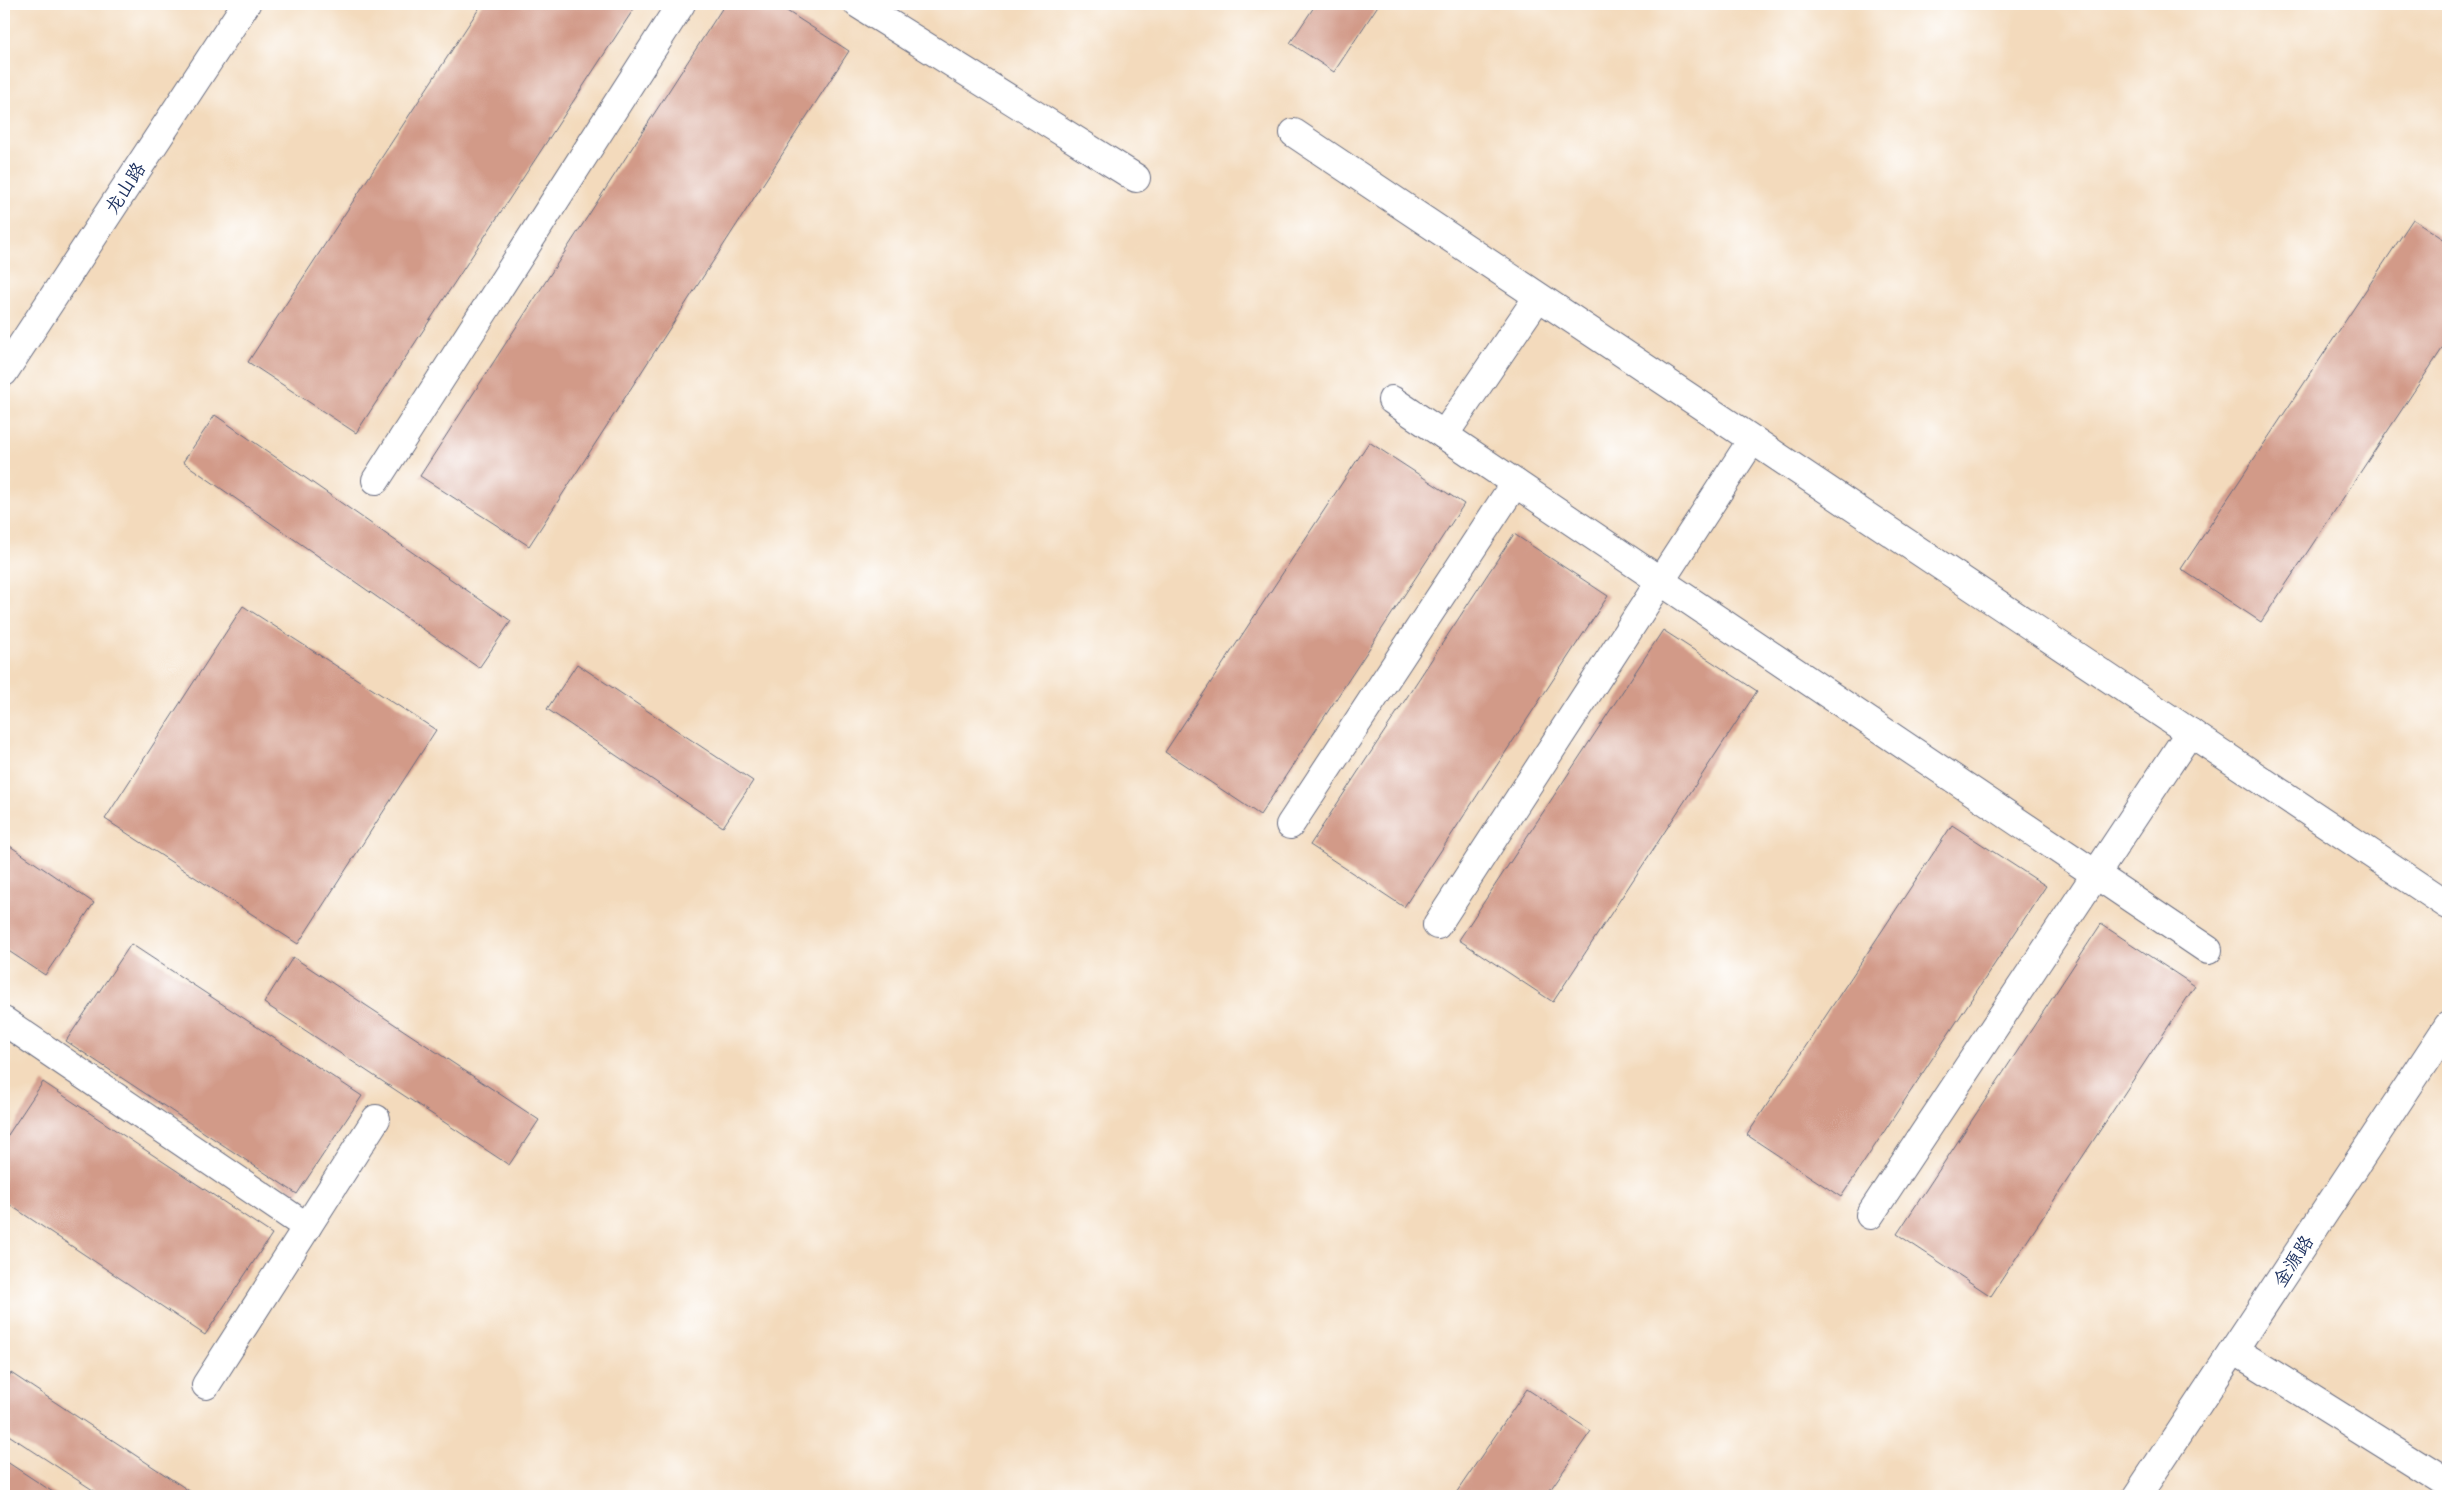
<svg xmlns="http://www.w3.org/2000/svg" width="2452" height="1500" font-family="'Shantell Sans','LXGW WenKai TC',sans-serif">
<rect width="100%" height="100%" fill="#fff"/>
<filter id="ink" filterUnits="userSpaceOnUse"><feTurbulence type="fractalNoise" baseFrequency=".02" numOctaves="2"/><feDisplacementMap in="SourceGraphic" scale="10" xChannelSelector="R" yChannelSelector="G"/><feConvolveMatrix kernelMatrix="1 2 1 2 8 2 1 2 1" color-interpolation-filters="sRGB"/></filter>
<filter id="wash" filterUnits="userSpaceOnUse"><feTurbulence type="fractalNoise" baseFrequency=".0096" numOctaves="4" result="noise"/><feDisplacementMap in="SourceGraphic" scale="20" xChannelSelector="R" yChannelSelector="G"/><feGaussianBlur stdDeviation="1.12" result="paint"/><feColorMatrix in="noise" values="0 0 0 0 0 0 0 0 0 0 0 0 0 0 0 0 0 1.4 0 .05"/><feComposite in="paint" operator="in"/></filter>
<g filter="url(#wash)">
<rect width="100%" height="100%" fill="#f3dabc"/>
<g id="blocks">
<g fill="#d29a88">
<polygon points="482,4 637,4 356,433 248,362"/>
<polygon points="725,4 776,4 849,51 529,546 420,476"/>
<polygon points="1316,4 1379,4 1334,72 1290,43"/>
<polygon points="2413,219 2448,242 2448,340 2261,622 2181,569"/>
<polygon points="215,415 511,621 479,668 183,462"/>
<polygon points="1369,442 1464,504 1260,815 1165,752"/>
<polygon points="1514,534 1608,596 1404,907 1310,845"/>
<polygon points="243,606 436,730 298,944 105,819"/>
<polygon points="1663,630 1757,691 1553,1002 1459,940"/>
<polygon points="577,664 753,781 723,827 547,709"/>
<polygon points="1952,825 2046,886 1841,1197 1747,1135"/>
<polygon points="4,842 94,903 45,975 4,948"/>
<polygon points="2101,924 2195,986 1991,1296 1897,1234"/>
<polygon points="131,944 362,1096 297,1194 66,1041"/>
<polygon points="293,957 539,1120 509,1165 264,1003"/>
<polygon points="43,1082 272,1234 205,1335 4,1201 4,1141"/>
<polygon points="11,1373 197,1496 102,1496 4,1432 4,1384"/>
<polygon points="1527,1389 1591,1431 1546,1496 1454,1496"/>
<polygon points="4,1460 59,1496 4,1496"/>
</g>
</g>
</g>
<g filter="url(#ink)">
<use href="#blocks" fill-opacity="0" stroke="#676b7f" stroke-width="1"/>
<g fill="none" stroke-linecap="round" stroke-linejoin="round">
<g stroke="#676b7f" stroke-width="30">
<g id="minor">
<polyline points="858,4 1136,178"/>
<polyline points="1294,133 2448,905"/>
<polyline points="4,372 246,4"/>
<polyline points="1392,400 2208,950"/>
<polyline points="1444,435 1538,297"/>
<polyline points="376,480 681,4"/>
<polyline points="1290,825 1515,483"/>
<polyline points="1437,925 1752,440"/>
<polyline points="4,1021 307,1227"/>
<polyline points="1870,1215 2190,732"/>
<polyline points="2234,1350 2448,1484"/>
<polyline points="206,1385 376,1119"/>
</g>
</g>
<g stroke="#676b7f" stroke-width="30">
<polyline id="major" points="2137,1496 2448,1026"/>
</g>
<use href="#minor" stroke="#fff" stroke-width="28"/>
<use href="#major" stroke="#fff" stroke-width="28"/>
</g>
</g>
<g text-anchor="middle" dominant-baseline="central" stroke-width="4" stroke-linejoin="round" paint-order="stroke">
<g font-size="19" fill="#1b2f5e" stroke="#fff">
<text transform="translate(125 188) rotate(-57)">龙山路</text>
<text transform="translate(2293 1261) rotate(-57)">金源路</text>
</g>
</g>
<rect width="2452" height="1500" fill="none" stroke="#fff" stroke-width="20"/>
</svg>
